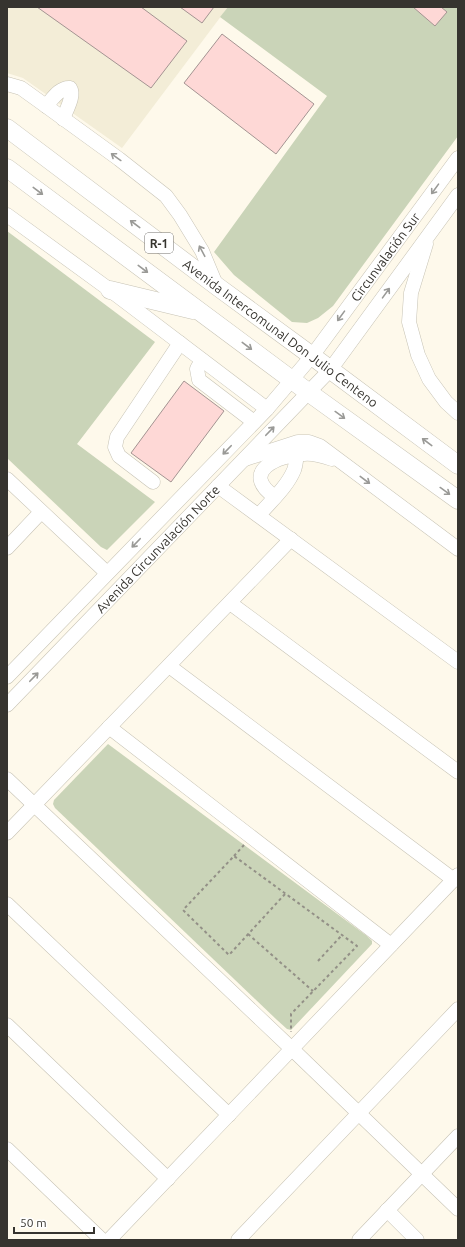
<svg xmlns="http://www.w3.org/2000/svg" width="465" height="1247" font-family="Ubuntu,sans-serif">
<rect width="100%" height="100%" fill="#fef9eb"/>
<polygon fill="#f3edd7" points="7,7 228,7 122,148 23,78 7,73"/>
<g fill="#cad4b8">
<polygon points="228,7 458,7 458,136 333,306 318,318 307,323 292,322 234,275 214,252 327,96 220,17"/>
<polygon points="7,231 155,342 77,444 155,502 107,550 101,547 7,458"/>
<polygon points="108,744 367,936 372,941 372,944 291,1030 287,1029 277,1020 55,808 53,804 54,800"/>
</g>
<g fill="#fed8d6" stroke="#a49492">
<polygon points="37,7 141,7 187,41 151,88"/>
<polygon points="180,7 214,7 202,23"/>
<polygon points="413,7 441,7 447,12 435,26"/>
<polygon points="222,34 314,104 276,154 184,83"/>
<polygon points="184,381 224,411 171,482 131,453"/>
</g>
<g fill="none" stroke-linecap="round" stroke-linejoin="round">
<g stroke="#c7c3b5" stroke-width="15">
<g id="minor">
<polyline points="7,84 21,88 46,106 119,159 166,196 180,215 202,251 217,287"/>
<path d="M46 106C53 98 60 87 70 88 75 96 66 110 63 119"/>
<polyline points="7,215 110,290 267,409"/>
<polyline points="426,244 411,293 409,322 418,355 429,379 446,402 458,413"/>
<polyline points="202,360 197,369 199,380 254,422"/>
<polyline points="245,459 298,442 309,442 320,446 458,549"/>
<polyline points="7,479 107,573"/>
<polyline points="153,482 119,456 115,447 117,437 180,343"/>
<polyline points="218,486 458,662"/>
<path d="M275 497C239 472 278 455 304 454 314 453 323 456 332 459"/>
<path d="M259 515C271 501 287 487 294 470 296 465 296 459 297 454"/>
<polyline points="7,548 41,512"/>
<polyline points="230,603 458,772"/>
<polyline points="169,666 454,880"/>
<path id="s1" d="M7 677 267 409 312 356 458 158"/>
<path id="s2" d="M7 705 330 370 458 195"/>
<polyline points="109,727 391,945"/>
<polyline points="7,779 292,1049 458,1209"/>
<polyline points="7,833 291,539"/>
<polyline points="7,904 229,1115"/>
<polyline points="7,1025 168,1179"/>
<polyline points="7,1149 102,1240"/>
<polyline points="387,1210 417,1240"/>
<polyline points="109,1240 458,875"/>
<polyline points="238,1240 458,1009"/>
<polyline points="359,1240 458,1136"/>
</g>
</g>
<g stroke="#c7c3b5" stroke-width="19">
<g id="major">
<path id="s3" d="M7 128 218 287 312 356 458 465"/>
<polyline points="7,168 308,392 458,500"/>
<polyline points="110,290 193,310"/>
</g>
</g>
<g stroke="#939087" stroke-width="2" stroke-dasharray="3 3" stroke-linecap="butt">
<polyline points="234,856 244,845"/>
<polyline points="285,894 229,955 183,910 234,856 357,946 291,1014 291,1032"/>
<polyline points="248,934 313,991"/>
<polyline points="318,961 342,935"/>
</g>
<use href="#minor" stroke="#fff" stroke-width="14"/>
<use href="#major" stroke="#fff" stroke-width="18"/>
</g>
<defs><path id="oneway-shaft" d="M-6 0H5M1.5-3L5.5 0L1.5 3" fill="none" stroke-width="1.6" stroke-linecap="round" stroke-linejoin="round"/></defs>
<g stroke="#9a9a97">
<use href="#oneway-shaft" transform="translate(116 157) rotate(-144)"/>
<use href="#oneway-shaft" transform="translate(435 189) rotate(126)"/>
<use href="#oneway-shaft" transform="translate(38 191) rotate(37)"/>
<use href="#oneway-shaft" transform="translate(135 224) rotate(-143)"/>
<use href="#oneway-shaft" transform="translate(202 251) rotate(-118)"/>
<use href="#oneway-shaft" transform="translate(143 269) rotate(37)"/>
<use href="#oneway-shaft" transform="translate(386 293) rotate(-54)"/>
<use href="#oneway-shaft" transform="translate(341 316) rotate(126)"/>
<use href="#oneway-shaft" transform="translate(247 346) rotate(37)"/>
<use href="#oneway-shaft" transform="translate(340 415) rotate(36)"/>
<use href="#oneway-shaft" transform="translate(270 431) rotate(-46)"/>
<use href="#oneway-shaft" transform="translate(427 442) rotate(-143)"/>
<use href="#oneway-shaft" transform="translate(227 450) rotate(134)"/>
<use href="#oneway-shaft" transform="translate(365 480) rotate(37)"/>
<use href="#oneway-shaft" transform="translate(445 491) rotate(36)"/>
<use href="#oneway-shaft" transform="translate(136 543) rotate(134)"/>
<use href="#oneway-shaft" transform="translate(34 677) rotate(-46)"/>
</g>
<g text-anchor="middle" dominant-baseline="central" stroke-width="3" stroke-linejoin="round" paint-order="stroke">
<rect fill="#fff" stroke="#72716d" stroke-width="1" x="145" y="233" width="28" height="20" rx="3"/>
<g font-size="12" font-weight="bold" fill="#36342f">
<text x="159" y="243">R-1</text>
</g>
<g font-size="13" fill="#36342f" stroke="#fff">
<text stroke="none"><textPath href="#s1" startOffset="566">Circunvalación Sur</textPath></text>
<text stroke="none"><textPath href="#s3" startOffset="342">Avenida Intercomunal Don Julio Centeno</textPath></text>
<text stroke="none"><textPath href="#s2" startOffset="217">Avenida Circunvalación Norte</textPath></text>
</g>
</g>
<rect width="465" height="1247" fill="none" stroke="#36342f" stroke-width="16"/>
<path d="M14 1227v6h80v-6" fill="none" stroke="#36342f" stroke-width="2"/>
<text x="20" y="1227" font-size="12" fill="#36342f" stroke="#ffffff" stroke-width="3" paint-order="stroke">50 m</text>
</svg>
